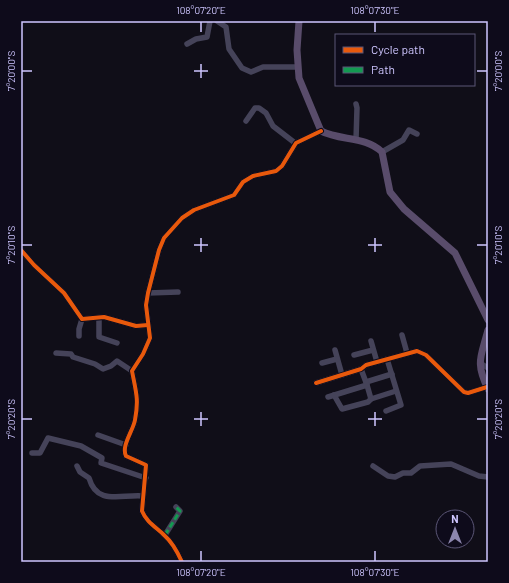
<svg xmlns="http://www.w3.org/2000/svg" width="509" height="583" font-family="Barlow,sans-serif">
<rect width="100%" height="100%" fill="#100e18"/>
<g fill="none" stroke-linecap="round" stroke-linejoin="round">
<g stroke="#454359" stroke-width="5.5">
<polyline points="217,21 226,27 229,49 242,68 251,72 263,67 297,67"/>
<polyline points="187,44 196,39 207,37 210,21"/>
<polyline points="246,121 255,108 259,108 266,113 273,126 295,143"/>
<polyline points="356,140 357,108 356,104"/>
<polyline points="382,152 403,140 409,130 417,134"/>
<polyline points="21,250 34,265 64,293 82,319 104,317 136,326 148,325"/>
<polyline points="148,293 178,292"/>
<polyline points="99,319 99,337 117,343"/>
<polyline points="402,335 407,353"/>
<polyline points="79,336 79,329 82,319"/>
<polyline points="371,341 377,362"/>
<polyline points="335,350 342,375"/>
<polyline points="56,353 71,354 73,357 95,364 103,369 111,366 117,361 132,371"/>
<polyline points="354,355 373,350"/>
<polyline points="322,363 337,359"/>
<polyline points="480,363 488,368"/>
<polyline points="366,382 392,374"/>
<polyline points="316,383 361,369 366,365 417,351 426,355 464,392 468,393 487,387"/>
<polyline points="334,395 342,409 368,402 371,399 367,385"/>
<polyline points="328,397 367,385 361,369"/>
<polyline points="371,399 396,391"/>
<polyline points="386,411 401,405 387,359"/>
<polyline points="98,435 126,445"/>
<polyline points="32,453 40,453 48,438 81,446 102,458 101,463 146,478"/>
<path d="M77 466 80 472 89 478C97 506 121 494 143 496"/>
<polyline points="373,466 388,476 395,477 403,473 411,473 420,466 451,464 479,476 488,477"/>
<polyline points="165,535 180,511 176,507"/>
<path d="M182 562C178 553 172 542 164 535 156 527 147 523 142 511L146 465 126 456C121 446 133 431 135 420 139 399 136 392 132 371L143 354 150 338 146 305 148 293 159 250 164 238 182 218 194 210 234 195 243 182 253 176 276 171 282 166 296 143 321 131"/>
</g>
<g stroke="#594c6b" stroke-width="7">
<path d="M299 21 297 50 299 78 321 131C341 141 365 136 382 152L390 192 404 209 455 253 488 320"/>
<path d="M488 330C481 357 475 362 488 389"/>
</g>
<polyline stroke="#139951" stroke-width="3" stroke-dasharray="6 3" stroke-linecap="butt" points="165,535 180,511 176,507"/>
<g stroke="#0e0b1b" stroke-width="6">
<g id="cycleway">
<polyline points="21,250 34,265 64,293 82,319 104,317 136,326 148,325"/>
<polyline points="316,383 361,369 366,365 417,351 426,355 464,392 468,393 487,387"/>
<path d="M182 562C178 553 172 542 164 535 156 527 147 523 142 511L146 465 126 456C121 446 133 431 135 420 139 399 136 392 132 371L143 354 150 338 146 305 148 293 159 250 164 238 182 218 194 210 234 195 243 182 253 176 276 171 282 166 296 143 321 131"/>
</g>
</g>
<use href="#cycleway" stroke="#e8590c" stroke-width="4"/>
</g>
<path fill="none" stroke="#cec6ff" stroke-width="1.5" d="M201 22V32M375 22V32M201 64V78M22 71H32M194 71H208M477 71H487M201 238V252M375 238V252M22 245H32M194 245H208M368 245H382M477 245H487M201 412V426M375 412V426M22 419H32M194 419H208M368 419H382M477 419H487M201 551V561M375 551V561"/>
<rect width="509" height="583" fill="none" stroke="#0e0b1b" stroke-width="44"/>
<rect x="335" y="34" width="140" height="52" fill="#0e0b1b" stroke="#5b5676"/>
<rect x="343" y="47" width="20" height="6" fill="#e8590c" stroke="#5b5676"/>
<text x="371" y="54" font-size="12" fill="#cec6ff">Cycle path</text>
<rect x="343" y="67" width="20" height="6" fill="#139951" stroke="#5b5676"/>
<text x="371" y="74" font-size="12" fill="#cec6ff">Path</text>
<g transform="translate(455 529)"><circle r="19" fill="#0e0b1b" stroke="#5b5676"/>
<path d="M0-3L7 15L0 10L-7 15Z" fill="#8c86ae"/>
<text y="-6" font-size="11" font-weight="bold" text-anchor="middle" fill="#cec6ff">N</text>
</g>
<rect x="22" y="22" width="465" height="539" fill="none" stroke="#cec6ff" stroke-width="1.5"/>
<g font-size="10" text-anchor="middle" fill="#cec6ff">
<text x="201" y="14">108°07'20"E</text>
<text x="375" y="14">108°07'30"E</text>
<text transform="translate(11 71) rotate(-90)" y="4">7°20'00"S</text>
<text transform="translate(498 71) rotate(-90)" y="4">7°20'00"S</text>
<text transform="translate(11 245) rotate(-90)" y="4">7°20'10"S</text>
<text transform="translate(498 245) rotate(-90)" y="4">7°20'10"S</text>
<text transform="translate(11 419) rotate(-90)" y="4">7°20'20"S</text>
<text transform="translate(498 419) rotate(-90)" y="4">7°20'20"S</text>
<text x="201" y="576">108°07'20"E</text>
<text x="375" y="576">108°07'30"E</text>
</g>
</svg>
